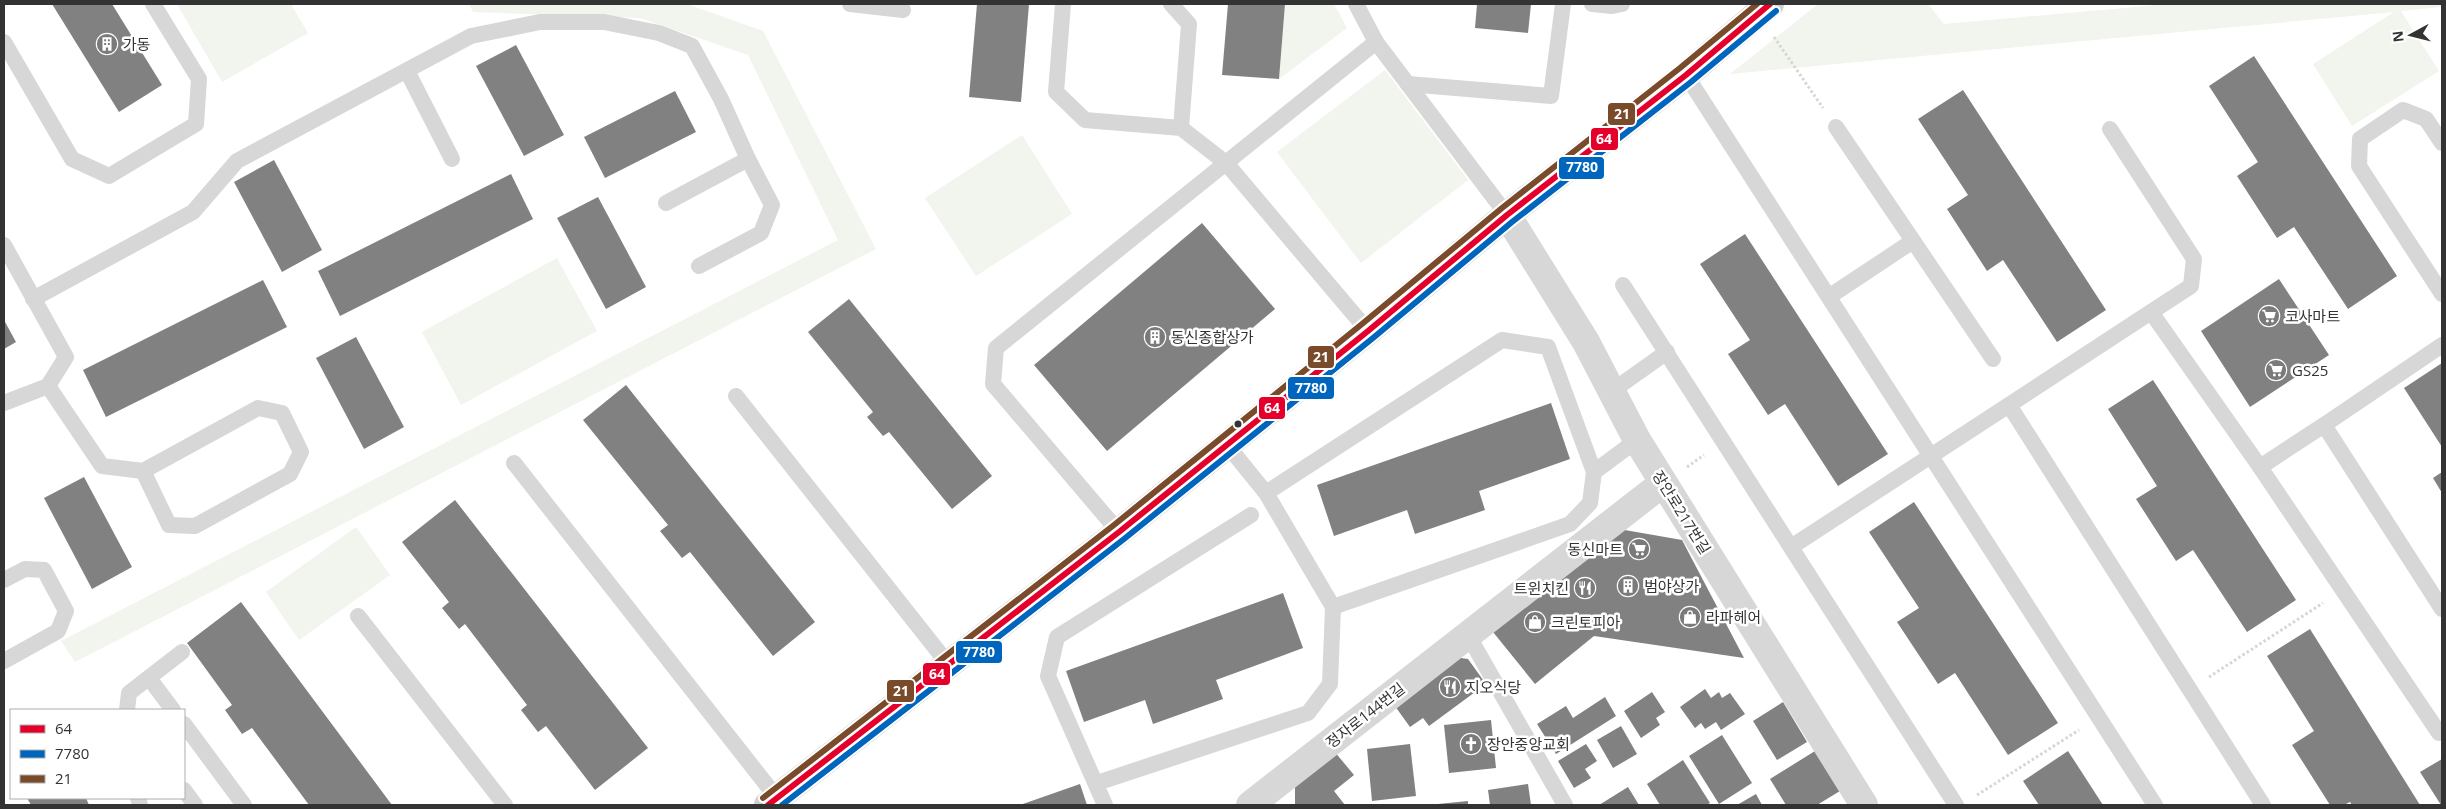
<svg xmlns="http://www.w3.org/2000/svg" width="2446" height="809" font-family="'Open Sans','Noto Sans KR',sans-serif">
<rect width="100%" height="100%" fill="#fff"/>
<g fill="#f1f5ed">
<polygon points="177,4 291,4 308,33 222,82"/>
<polygon points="469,4 687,4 763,31 876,249 75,662 61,641 838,240 748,55 640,18 473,12"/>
<polygon points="1285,4 1334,4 1347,28 1279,79"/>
<polygon points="1818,4 1928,4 1944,24 2168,4 2442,4 2442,7 2401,11 2439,71 2352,126 2313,64 2394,12 1730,74"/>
<polygon points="1385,70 1468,180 1361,263 1277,152"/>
<polygon points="1022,135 1072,214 976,276 925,198"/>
<polygon points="557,258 597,331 461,405 422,332"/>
<polygon points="356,527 390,575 299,640 266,592"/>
</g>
<g fill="#818181">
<polygon points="52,4 112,4 162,85 119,112"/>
<polygon points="977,4 1029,4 1021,102 969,97"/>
<polygon points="1228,4 1285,4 1279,79 1222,75"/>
<polygon points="1477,4 1531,4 1528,33 1475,28"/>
<polygon points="516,45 564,135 524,156 476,66"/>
<polygon points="2254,56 2397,276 2348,309 2294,227 2277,238 2237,176 2258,162 2209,86"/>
<polygon points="1963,90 2106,310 2057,342 2003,260 1987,271 1947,209 1968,195 1918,119"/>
<polygon points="675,91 696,132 605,178 584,137"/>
<polygon points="274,160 322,250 282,272 234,182"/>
<polygon points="511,174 533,219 340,316 318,271"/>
<polygon points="598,197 646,287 606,309 557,218"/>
<polygon points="1202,223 1275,309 1107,451 1034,365"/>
<polygon points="1745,234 1888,454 1838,486 1785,404 1768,415 1728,354 1750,340 1700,264"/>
<polygon points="2279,279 2329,355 2250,407 2201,331"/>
<polygon points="263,280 287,327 106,417 83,370"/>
<polygon points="849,299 992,476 952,509 889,432 883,436 867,417 873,412 808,332"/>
<polygon points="4,320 16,342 4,349"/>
<polygon points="356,337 404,427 364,449 316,358"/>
<polygon points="2442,363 2442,447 2404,388"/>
<polygon points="2153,380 2296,600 2247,632 2193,550 2176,561 2136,499 2157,486 2108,409"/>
<polygon points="626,385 815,622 773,656 690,552 682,558 660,531 668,525 583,420"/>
<polygon points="1551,403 1570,459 1479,491 1485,510 1415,534 1407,510 1334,536 1317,485"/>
<polygon points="2442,472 2442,493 2433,478"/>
<polygon points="84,477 132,567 92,589 44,498"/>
<polygon points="455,500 648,748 595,790 546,726 538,732 521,710 527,705 465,624 459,629 442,608 449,602 402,542"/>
<polygon points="1914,502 2058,723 2008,755 1955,673 1938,684 1897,622 1919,608 1869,532"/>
<polygon points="1619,529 1682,540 1744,658 1594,636 1535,684 1493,632"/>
<polygon points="1283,593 1303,648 1216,680 1223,699 1153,724 1145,700 1084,722 1066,671"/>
<polygon points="241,602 392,805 309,805 252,728 242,734 225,710 232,705 187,643"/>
<polygon points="2310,629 2420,805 2352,805 2350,802 2344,805 2330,805 2292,745 2314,731 2267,656"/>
<polygon points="1454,657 1468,659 1486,684 1429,726 1423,718 1410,727 1392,702"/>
<polygon points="1705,689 1711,698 1719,692 1722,698 1730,693 1745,714 1721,730 1716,722 1705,729 1701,723 1695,728 1680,707"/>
<polygon points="1652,692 1665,712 1656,718 1660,725 1641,738 1624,711"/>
<polygon points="1605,697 1616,716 1556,754 1537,724 1566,706 1573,718"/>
<polygon points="1783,702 1807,742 1777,760 1753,721"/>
<polygon points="1491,720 1496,768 1449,773 1444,725"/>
<polygon points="1621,726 1637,754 1613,768 1597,740"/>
<polygon points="1722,735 1752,783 1719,804 1689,756"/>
<polygon points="1410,744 1416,796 1372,801 1367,749"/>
<polygon points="1586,744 1597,761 1585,769 1591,778 1574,788 1558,761"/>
<polygon points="1334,751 1354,775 1334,791 1345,805 1295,805 1295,783"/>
<polygon points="1815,751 1840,791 1817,805 1786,805 1770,779"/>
<polygon points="2068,751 2103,805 2039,805 2023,781"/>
<polygon points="2442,759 2442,805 2441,805 2420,772"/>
<polygon points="1683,760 1710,803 1706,805 1660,805 1647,784"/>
<polygon points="1080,784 1087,805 1020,805"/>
<polygon points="1528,784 1531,805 1490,805 1488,790"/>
<polygon points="1628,787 1639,805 1599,805"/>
<polygon points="1756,794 1762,805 1737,805"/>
<polygon points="27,798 86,798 89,805 31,805"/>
<polygon points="1468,801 1468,805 1438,805 1438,804"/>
</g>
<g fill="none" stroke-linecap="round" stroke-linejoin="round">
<g stroke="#d6d6d6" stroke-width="3" stroke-dasharray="2.5 2.5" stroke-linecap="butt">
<polyline points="1774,37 1823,108"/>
<polyline points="1687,467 1704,455"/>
<polyline points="2209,677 2323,603"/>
<polyline points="1977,795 2079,730"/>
</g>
<g stroke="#d7d7d7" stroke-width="16">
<polyline points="850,4 903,10"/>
<polyline points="1063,4 1056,92 1085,120 1181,128 1226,163 1368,331"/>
<polyline points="1171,4 1189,24 1181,128"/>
<polyline points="1356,4 1376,42 1507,215"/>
<polyline points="1592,4 1612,6 1622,4"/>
<polyline points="4,42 72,159 109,176 196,124 199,79 153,4"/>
<polyline points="407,71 452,159"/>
<polyline points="1686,75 2155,805"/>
<polyline points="1408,84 1551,96 1563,4"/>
<polyline points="1836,127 1993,359"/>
<polyline points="2110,129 2194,259 2191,286 2151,312"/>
<polyline points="2442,143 2426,119 2403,110 2360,139 2359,166 2442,294"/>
<polyline points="4,245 66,357 48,386 4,403"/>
<polyline points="699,266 761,233 772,205 748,159"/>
<polyline points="1623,285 1956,805"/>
<polyline points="1830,296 1913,241"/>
<polyline points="33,299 193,212 237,161 471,36 540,22 604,22 659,33 692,46 721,99 748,159 666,203"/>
<polyline points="48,386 102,466 143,471 258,408 282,413 301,452 290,474 195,526 169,525 143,471"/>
<polyline points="1612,391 1667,352"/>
<polyline points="736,396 949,665"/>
<polyline points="2009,405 2151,312 2260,467 2439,733 2442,731"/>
<polyline points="2324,425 2442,345"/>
<polyline points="514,463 777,798"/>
<polyline points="2260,467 2324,425 2442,609"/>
<polyline points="1266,493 1502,340 1548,347 1594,472"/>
<polyline points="1119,532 993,384 996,348 1376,42"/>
<polyline points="1791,547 2009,405 2263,805"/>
<polyline points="4,580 25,569 44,570 66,611 58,631 4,661"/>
<polyline points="1333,607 1570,524 1590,503 1594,472 1637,440"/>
<polyline points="358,616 505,805"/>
<polyline points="1468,635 1565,805"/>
<polyline points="149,678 173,710"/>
<polyline points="127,710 129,693 182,652"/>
<polyline points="184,724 244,805"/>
<polyline points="1097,783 1308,713 1330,684 1333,607 1266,493 1227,445"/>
<polyline points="184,790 195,805"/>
<polyline points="138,798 140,805"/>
<polyline points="1105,805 1048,676 1057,637 1251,515"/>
</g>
<g stroke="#d7d7d7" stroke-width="28">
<polyline points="1507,215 1586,342 1637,440 1864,805"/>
<polyline points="1250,805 1663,483"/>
</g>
<polyline stroke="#d0d0d0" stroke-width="28" points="768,805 1119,532 1368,331 1507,215 1686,75 1770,4"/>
<g stroke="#fff" stroke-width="10">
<polyline id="bus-1" points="768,805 1119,532 1368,331 1507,215 1686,75 1770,4"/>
</g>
<g stroke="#fff" stroke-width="10">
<polyline id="bus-2" points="782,805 1124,539 1373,338 1512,222 1691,82 1776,11"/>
</g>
<g stroke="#fff" stroke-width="10">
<polyline id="bus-3" points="763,798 1114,525 1362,324 1502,208 1680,68 1757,4"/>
</g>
<use href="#bus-1" stroke="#e4002b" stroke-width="6"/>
<use href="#bus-2" stroke="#0065bd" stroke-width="6"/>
<use href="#bus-3" stroke="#7a4b2a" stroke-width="6"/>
</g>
<defs>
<g id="building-disc" transform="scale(1.125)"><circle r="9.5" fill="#7a7a7a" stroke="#fff"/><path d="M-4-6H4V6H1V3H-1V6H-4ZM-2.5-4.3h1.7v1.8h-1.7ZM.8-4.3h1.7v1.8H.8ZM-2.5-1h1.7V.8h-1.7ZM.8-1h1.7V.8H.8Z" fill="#fff"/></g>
<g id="supermarket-disc" transform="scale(1.125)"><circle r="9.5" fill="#7a7a7a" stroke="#fff"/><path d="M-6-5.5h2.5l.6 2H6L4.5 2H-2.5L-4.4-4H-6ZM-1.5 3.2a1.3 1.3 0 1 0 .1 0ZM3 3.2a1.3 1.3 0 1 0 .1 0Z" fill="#fff"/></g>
<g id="restaurant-disc" transform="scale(1.125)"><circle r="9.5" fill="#7a7a7a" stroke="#fff"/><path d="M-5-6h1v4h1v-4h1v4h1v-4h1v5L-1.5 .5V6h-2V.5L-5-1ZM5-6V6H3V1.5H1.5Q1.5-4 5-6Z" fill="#fff"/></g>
<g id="shop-disc" transform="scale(1.125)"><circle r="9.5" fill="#7a7a7a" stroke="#fff"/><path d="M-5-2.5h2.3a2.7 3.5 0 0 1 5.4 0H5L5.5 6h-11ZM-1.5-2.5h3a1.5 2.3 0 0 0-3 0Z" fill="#fff"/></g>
<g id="church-disc" transform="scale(1.125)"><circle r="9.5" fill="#7a7a7a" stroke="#fff"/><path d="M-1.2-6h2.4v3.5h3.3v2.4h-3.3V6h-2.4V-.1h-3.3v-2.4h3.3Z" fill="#fff"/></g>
</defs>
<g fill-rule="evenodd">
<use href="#building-disc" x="107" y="44"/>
<use href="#supermarket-disc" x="2269" y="316"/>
<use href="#building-disc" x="1155" y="337"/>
<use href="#supermarket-disc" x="2276" y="370"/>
<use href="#supermarket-disc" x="1639" y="549"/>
<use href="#building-disc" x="1628" y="586"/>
<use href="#restaurant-disc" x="1585" y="588"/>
<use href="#shop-disc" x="1690" y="617"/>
<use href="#shop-disc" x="1535" y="622"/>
<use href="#restaurant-disc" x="1450" y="687"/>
<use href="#church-disc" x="1471" y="744"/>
</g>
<circle fill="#333" stroke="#fff" stroke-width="2" cx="1238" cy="424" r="4.5"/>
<g text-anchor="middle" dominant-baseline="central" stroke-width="5" stroke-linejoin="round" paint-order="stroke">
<g font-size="15" fill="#333" stroke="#fff" text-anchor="start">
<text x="123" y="44">가동</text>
<text x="2285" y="316">코사마트</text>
<text x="1171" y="337">동신종합상가</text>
<text x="2292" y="370">GS25</text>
<text x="1623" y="549" text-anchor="end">동신마트</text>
<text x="1644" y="586">범야상가</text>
<text x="1569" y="588" text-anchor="end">트윈치킨</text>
<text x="1706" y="617">라파헤어</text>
<text x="1551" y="622">크린토피아</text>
<text x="1466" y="687">지오식당</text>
<text x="1487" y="744">장안중앙교회</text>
</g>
<g font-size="15" fill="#333" stroke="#fff">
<text transform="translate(1682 512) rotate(58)">장안로217번길</text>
<text transform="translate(1365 715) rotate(-38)">정자로144번길</text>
</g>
</g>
<g stroke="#fff" stroke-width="2">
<rect x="1607" y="102" width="29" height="24" rx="5" fill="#7a4b2a"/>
<rect x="1590" y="127" width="29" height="24" rx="5" fill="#e4002b"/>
<rect x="1558" y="156" width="47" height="24" rx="5" fill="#0065bd"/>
<rect x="1307" y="345" width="28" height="24" rx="5" fill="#7a4b2a"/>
<rect x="1287" y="376" width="48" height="24" rx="5" fill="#0065bd"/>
<rect x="1258" y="396" width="28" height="24" rx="5" fill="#e4002b"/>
<rect x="955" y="640" width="48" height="24" rx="5" fill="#0065bd"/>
<rect x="922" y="662" width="29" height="24" rx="5" fill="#e4002b"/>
<rect x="886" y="679" width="29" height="24" rx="5" fill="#7a4b2a"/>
</g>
<g font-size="14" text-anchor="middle" font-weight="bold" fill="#fff">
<text x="1622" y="119">21</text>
<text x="1604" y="144">64</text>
<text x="1582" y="172">7780</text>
<text x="1321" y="362">21</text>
<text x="1311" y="393">7780</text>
<text x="1272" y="413">64</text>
<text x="979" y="657">7780</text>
<text x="937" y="679">64</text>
<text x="901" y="696">21</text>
</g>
<rect width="2446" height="809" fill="none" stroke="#333333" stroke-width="10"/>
<rect x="10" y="709" width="175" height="90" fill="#ffffff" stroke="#adadad"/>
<rect x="20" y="725" width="25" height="8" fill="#e4002b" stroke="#adadad"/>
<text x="55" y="734" font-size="15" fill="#333333">64</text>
<rect x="20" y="750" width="25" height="8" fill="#0065bd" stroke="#adadad"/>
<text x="55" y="759" font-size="15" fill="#333333">7780</text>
<rect x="20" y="775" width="25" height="8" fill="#7a4b2a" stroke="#adadad"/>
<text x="55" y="784" font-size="15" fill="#333333">21</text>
<g transform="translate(2411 35) rotate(263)" stroke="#ffffff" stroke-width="4" paint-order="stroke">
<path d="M0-4L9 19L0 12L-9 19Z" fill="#333333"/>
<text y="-8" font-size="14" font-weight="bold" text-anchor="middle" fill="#333333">N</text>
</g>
</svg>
